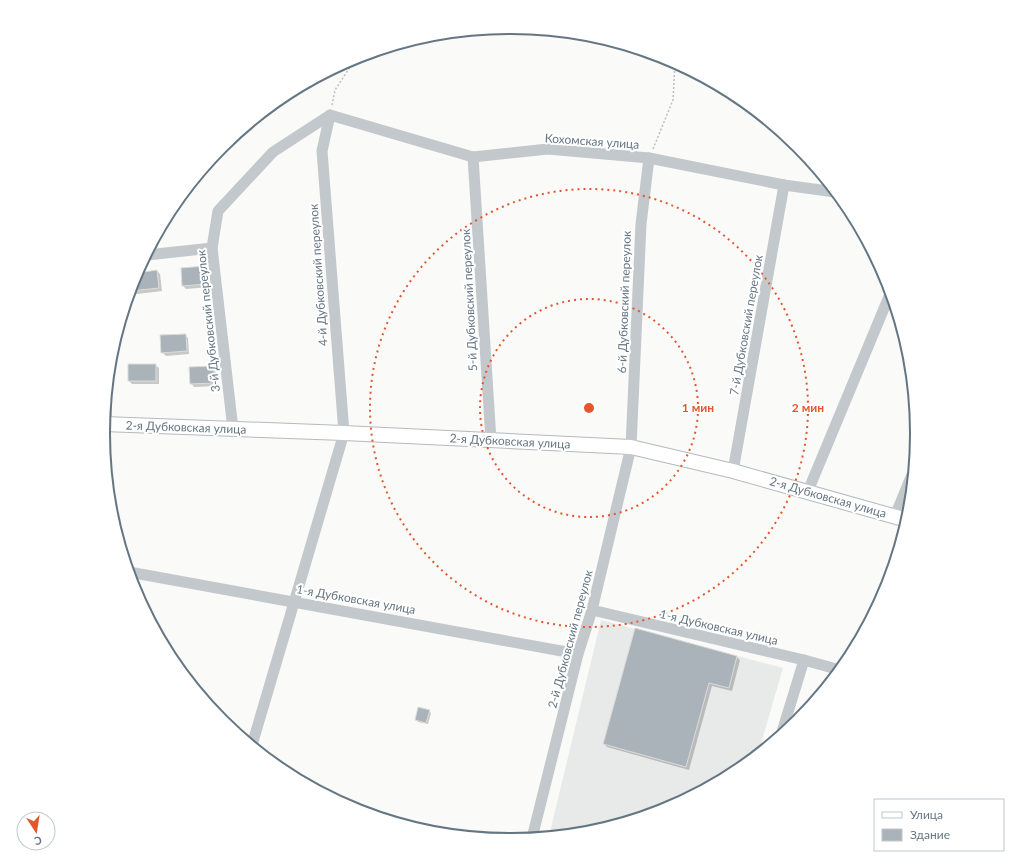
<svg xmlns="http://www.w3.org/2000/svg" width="1020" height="867" font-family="Lato,sans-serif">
<rect width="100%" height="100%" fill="#fafaf8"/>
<polygon fill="#e8e9e9" points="601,620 783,668 758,754 736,772 665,809 589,832 549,836"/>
<g fill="#0003">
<polygon points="205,267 208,271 210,287 186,289 183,286"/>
<polygon points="157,271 160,274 162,291 129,295 137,274"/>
<polygon points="185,335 188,338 189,354 166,356 162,352"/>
<polygon points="155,365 159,368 159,384 132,384 129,381"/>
<polygon points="213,367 216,370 217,386 194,387 191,383"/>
<polygon points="636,629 737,657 740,660 732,691 712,686 689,770 607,747 604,744"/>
<polygon points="429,711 431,713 428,724 418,722 416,720"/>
</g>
<g fill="#aab3b9" stroke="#dcdcda">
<polygon points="205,266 207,284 182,286 181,268"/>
<polygon points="157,270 159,288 130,291 137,273"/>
<polygon points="186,334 187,351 161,353 160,335"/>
<rect x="128" y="364" width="28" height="17"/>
<polygon points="214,366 214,383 190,384 189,367"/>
<polygon points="635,628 737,656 729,688 709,683 686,767 603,744"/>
<polygon points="418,707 430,710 426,723 415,720"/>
</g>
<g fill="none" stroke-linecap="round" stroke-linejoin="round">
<g stroke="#b5babe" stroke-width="16">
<polyline id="major" points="104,424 344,433 631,447 733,471 907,520"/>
</g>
<g stroke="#bbbfc2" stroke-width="1.5" stroke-dasharray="2 2" stroke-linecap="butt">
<polyline points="332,105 335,90 356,58"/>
<polyline points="653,149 673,100 675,63"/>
</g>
<g stroke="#c3c8cc" stroke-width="11">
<polyline points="473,157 491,440"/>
<polyline points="147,255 212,248"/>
<polyline points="106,406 107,425"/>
<polyline points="233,429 212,248 218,211 273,152 330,115 473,157 548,149 649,158 784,185 835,192"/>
<polyline points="733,471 784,185"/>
<polyline points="808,491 890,294"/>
<polyline points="895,516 913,472"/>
<polyline points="129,572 578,654"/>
<polyline points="592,610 804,660 840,670"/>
<polyline points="781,735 804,660"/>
<polyline points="252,745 344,433 322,151 330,115"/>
<polyline points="532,838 578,654 592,610 631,447 641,224 649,158"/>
</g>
<use href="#major" stroke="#fff" stroke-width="14"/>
</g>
<g fill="none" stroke="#e4572e" stroke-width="2" stroke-dasharray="2 4">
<circle cx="589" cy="408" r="109"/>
<circle cx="589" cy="408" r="219"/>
</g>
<g text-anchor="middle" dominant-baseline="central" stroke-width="4" stroke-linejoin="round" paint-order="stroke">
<g font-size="12" fill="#657683" stroke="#fff">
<text transform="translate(592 141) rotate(4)">Кохомская улица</text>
<text transform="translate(318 275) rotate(-94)">4-й Дубковский переулок</text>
<text transform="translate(469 300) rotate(-93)">5-й Дубковский переулок</text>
<text transform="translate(624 302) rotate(-88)">6-й Дубковский переулок</text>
<text transform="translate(208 321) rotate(-96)">3-й Дубковский переулок</text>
<text transform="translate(746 325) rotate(-80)">7-й Дубковский переулок</text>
<text transform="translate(186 427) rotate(2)">2-я Дубковская улица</text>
<text transform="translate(510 441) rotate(3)">2-я Дубковская улица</text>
<text transform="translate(828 497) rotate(16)">2-я Дубковская улица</text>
<text transform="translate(356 599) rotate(10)">1-я Дубковская улица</text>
<text transform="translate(719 627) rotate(13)">1-я Дубковская улица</text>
<text transform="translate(570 639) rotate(-75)">2-й Дубковский переулок</text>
</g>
</g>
<path d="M0 0H1020V867H0ZM509 34H511A399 399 0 0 1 910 433V434A399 399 0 0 1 511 833H509A399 399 0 0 1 110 434V433A399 399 0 0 1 509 34Z" fill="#fff" fill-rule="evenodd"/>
<path fill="none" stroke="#657683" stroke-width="2" d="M509 34H511A399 399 0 0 1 910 433V434A399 399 0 0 1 511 833H509A399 399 0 0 1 110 434V433A399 399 0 0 1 509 34Z"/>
<circle cx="589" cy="408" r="6" fill="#e4572e" stroke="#fff" stroke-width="2"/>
<g font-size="12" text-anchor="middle" font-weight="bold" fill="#e4572e" stroke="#fff" stroke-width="4" stroke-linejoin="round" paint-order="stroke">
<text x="698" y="412">1 мин</text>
<text x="808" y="412">2 мин</text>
</g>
<rect x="874" y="799" width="130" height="52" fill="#ffffff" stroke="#c1c8cd"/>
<rect x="882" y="812" width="20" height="6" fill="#ffffff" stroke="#c1c8cd"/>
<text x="910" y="819" font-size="12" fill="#657683">Улица</text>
<rect x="882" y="829" width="20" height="12" fill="#aab3b9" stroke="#c1c8cd"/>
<text x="910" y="839" font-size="12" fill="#657683">Здание</text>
<g transform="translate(36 831) rotate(168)"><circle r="19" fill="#ffffff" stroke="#c1c8cd"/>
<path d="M0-3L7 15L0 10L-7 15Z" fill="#e4572e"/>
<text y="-6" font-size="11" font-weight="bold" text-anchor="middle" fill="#657683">С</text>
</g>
</svg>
